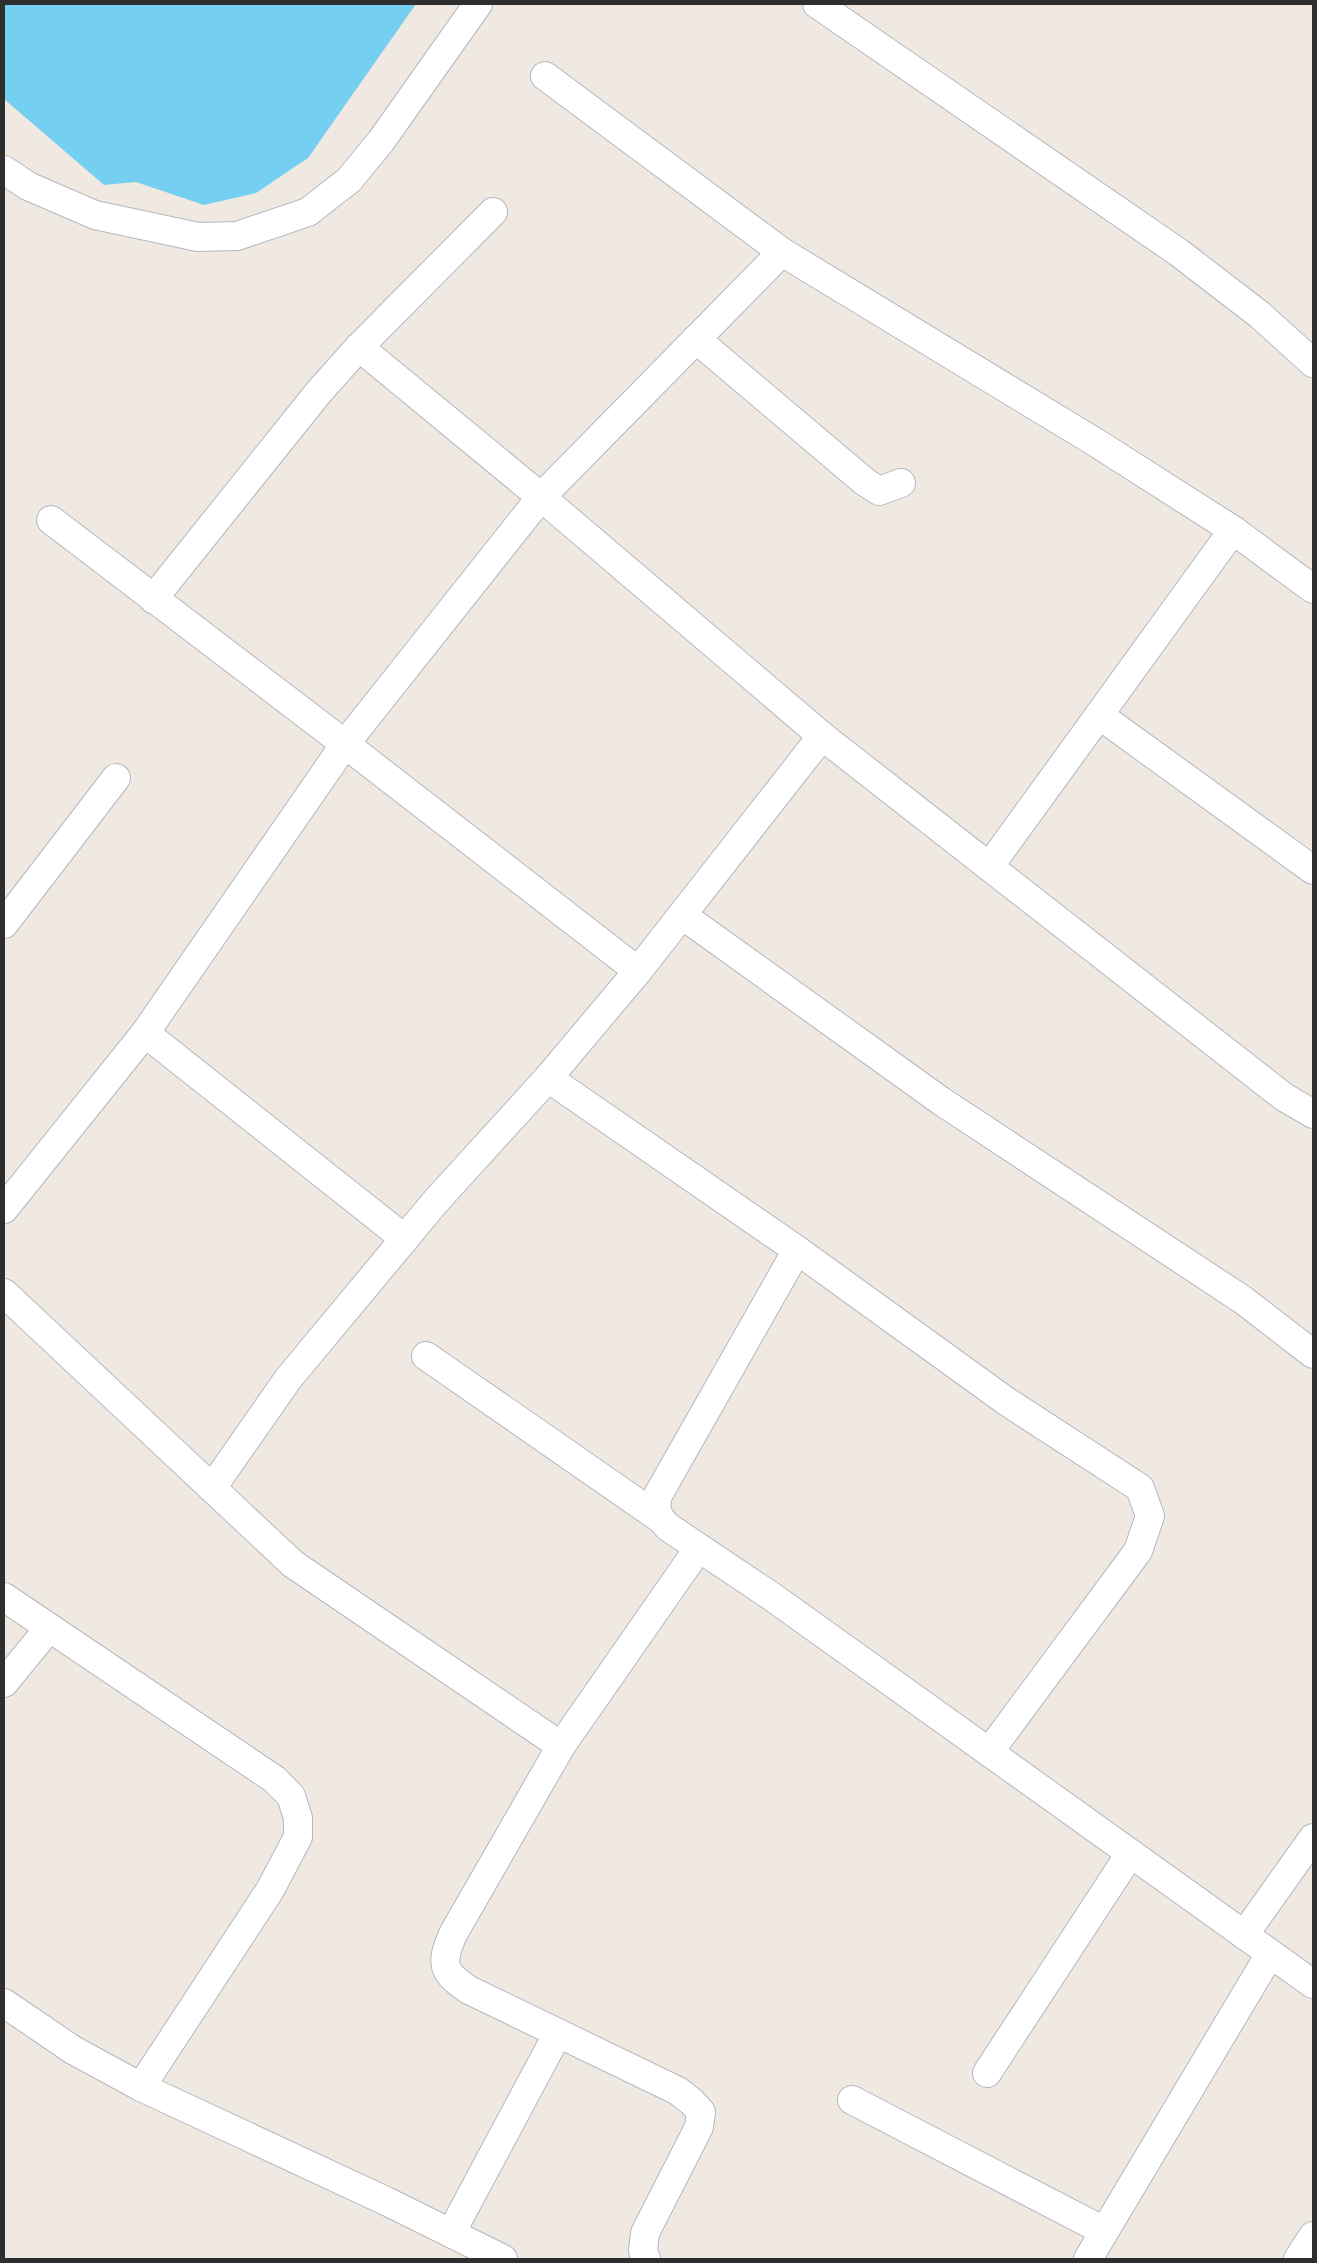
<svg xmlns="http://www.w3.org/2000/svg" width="1317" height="2263" font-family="'Noto Sans',sans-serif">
<rect width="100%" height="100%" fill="#efe9e1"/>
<polygon fill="#75cff0" points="4,4 416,4 308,158 256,193 204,205 136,182 104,185 4,99"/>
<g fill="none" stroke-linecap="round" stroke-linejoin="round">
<g stroke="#b4b7c1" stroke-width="30">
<g id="minor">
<polyline points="817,4 1178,252 1260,315 1313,363"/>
<polyline points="545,76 782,252 1095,442 1233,530 1313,589"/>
<polyline points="4,170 28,186 95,215 198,237 237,236 308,212 349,180 381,141 478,4"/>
<polyline points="696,339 865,482 879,491 901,483"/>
<polyline points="359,347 541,497 822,736 1284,1097 1313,1114"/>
<polyline points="51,520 345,744 638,971"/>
<polyline points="153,599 318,393 359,347 493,212"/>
<polyline points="1099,715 1313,870"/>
<polyline points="989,867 1233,530"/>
<polyline points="682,915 941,1101 1243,1300 1313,1354"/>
<polyline points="4,924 116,778"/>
<polyline points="145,1033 405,1239"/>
<path d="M548 1078 797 1250 658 1495C654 1510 658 1517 668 1527L771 1596 1313 1984"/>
<polyline points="4,1209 145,1033 345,744 541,497 782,252"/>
<polyline points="797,1250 1006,1401 1140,1488 1150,1516 1138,1551 989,1752"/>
<polyline points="4,1293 293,1564 561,1746"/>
<polyline points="426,1356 658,1517"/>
<polyline points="212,1488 288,1379 436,1201 548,1078 638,971 822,736"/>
<polyline points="4,1597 274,1779 291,1796 298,1818 298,1837 270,1890 141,2087"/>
<polyline points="4,1683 49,1628"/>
<polyline points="1244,1935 1313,1838"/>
<polyline points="4,2003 73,2050 141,2087 388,2202 503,2259"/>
<polyline points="987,2073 1130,1854"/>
<polyline points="852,2100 1104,2231"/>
<polyline points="451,2233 558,2033"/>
<path d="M646 2259 643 2251 645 2233 699 2127 701 2112 692 2102 678 2091 469 1990C442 1972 440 1964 453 1934L561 1746 698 1549"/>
<polyline points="1088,2259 1270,1954"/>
<polyline points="1298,2259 1313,2236"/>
</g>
</g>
<use href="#minor" stroke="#fff" stroke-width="28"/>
</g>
<rect width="1317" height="2263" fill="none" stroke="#2e2e2e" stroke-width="10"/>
</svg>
